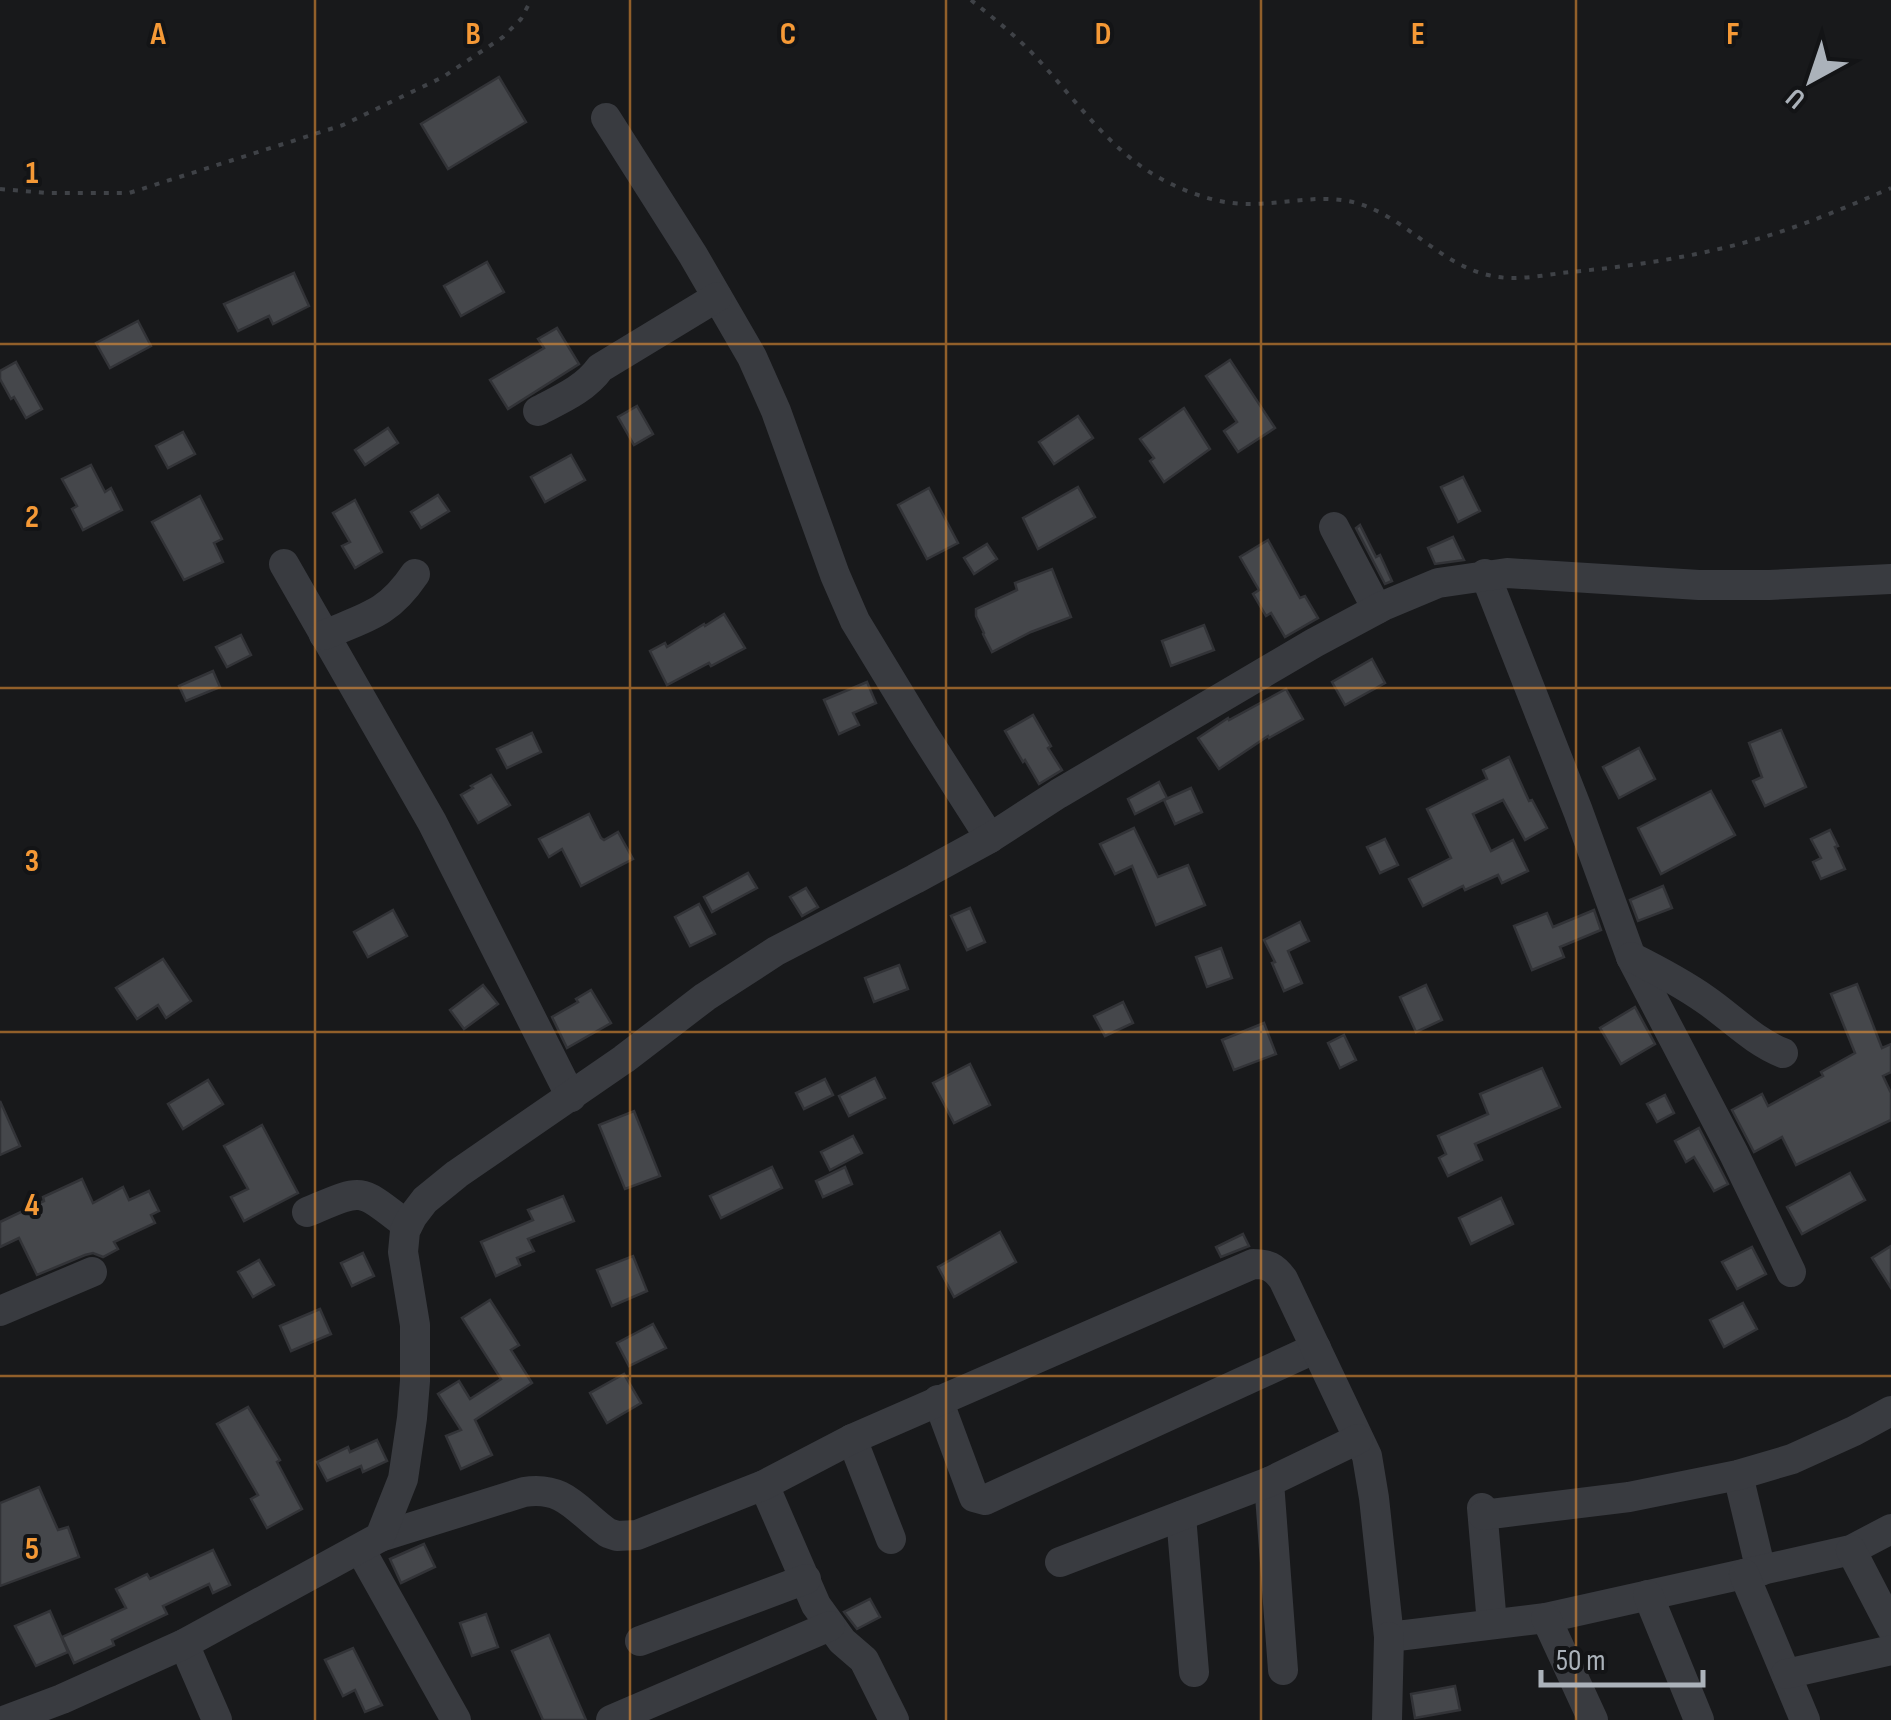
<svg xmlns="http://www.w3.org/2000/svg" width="1891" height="1720" font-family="'Sofia Sans Condensed',sans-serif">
<rect width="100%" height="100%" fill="#18191b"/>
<g fill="#45474b" stroke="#323337" stroke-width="2.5">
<polygon points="499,77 526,122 448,169 421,124"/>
<polygon points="487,262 504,292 461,316 444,286"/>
<polygon points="294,273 309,306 273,324 269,316 238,331 224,304"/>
<polygon points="138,321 151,346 110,368 96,343"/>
<polygon points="557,328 579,364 508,409 490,380 544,348 538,339"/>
<polygon points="1230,360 1275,428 1238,452 1224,431 1237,422 1206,376"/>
<polygon points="16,362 42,409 26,418 14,397 11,399 0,379 0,371"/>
<polygon points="637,406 653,434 634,445 618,417"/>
<polygon points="1184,408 1210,449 1164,482 1150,461 1154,458 1140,439"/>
<polygon points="1078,416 1093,438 1054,464 1039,442"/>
<polygon points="388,428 398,443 365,465 355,450"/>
<polygon points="183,432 195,454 168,468 156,446"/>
<polygon points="571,455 585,480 545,502 531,477"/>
<polygon points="91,465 105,492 111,488 122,510 83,530 72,509 77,506 62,479"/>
<polygon points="1463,477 1480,511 1458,522 1441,487"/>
<polygon points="1078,487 1095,517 1038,549 1023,518"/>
<polygon points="929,488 958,543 927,559 898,505"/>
<polygon points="438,495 449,511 421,528 411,512"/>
<polygon points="200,496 222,539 214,543 223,562 184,580 152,522"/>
<polygon points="355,500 382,552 355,568 342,546 350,542 333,513"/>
<polygon points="1360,525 1376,557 1380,555 1392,581 1385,584 1356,528"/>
<polygon points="1453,537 1464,560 1435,564 1428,548"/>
<polygon points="1268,540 1300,598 1305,596 1318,618 1285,637 1271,613 1266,616 1253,594 1259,590 1240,557"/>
<polygon points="987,544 997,559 974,574 964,558"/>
<polygon points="1052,569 1071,617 1031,632 992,652 983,634 984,633 976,616 976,609 1017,590 1015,583"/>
<polygon points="724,614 745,648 711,666 709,663 667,685 650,651 665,643 667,647 704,624 705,626"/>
<polygon points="1204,625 1214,650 1171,666 1162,641"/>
<polygon points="241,635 251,655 227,667 216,647"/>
<polygon points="1372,659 1385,683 1345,705 1332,682"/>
<polygon points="213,671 220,687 186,701 179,686"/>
<polygon points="867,682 876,703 853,713 859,725 839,734 824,700"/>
<polygon points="1286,689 1303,719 1269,738 1268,736 1219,769 1198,738 1228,718 1229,720"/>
<polygon points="1033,715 1051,746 1048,748 1062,770 1039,784 1025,760 1023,762 1005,731"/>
<polygon points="1781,730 1806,787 1765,806 1753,781 1762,777 1749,743"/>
<polygon points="532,733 541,752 507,768 497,749"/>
<polygon points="1639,748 1655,779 1619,798 1603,767"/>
<polygon points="1509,757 1529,801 1532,800 1547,828 1525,840 1503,800 1473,814 1491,851 1513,840 1528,871 1502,883 1498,875 1465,890 1463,886 1423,906 1409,879 1451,858 1427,809 1487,779 1483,770"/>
<polygon points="491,775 510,805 478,823 461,795 473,788 471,786"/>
<polygon points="1159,782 1167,798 1135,814 1128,799"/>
<polygon points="1191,788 1202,812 1175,824 1164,800"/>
<polygon points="1711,791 1735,835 1661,874 1638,828"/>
<polygon points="589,814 601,838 604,840 618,832 633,859 581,886 562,849 549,857 539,839"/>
<polygon points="1134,828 1158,877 1188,865 1205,905 1156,925 1132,866 1115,874 1100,844"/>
<polygon points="1830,830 1838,846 1835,847 1845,869 1821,879 1813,862 1821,858 1811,839"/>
<polygon points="1385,839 1398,865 1380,873 1367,847"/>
<polygon points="748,873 757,888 712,912 704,897"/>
<polygon points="1663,886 1672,908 1638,921 1630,900"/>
<polygon points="806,888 818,907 802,916 790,897"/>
<polygon points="699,904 715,934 690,946 675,917"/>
<polygon points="970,908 985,942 967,950 951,916"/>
<polygon points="393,910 407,936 368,957 354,932"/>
<polygon points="1594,910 1601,930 1560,947 1564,957 1532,970 1514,926 1547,913 1553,927"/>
<polygon points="1300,922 1309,941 1288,951 1302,983 1284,991 1272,963 1275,962 1264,940"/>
<polygon points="1221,948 1232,978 1207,987 1196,957"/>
<polygon points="163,959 191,1001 166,1018 158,1005 137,1019 116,988"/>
<polygon points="899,965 908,989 874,1002 865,978"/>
<polygon points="1857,984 1882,1048 1891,1044 1891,1072 1883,1076 1891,1093 1891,1120 1796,1165 1782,1137 1754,1152 1732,1110 1762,1094 1768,1106 1823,1076 1821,1072 1855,1053 1831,994"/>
<polygon points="483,985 498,1004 464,1029 450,1010"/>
<polygon points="1426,985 1442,1020 1416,1032 1400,997"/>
<polygon points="591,990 611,1023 567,1048 552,1017 578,1002 576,999"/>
<polygon points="1123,1002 1133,1023 1105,1036 1094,1016"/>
<polygon points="1635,1007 1655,1044 1621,1064 1600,1028"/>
<polygon points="1264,1023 1276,1054 1234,1070 1222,1040"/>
<polygon points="1344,1035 1356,1060 1340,1068 1328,1043"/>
<polygon points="970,1064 990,1105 954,1123 933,1083"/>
<polygon points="1542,1068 1560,1107 1475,1144 1482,1160 1448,1176 1439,1158 1446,1154 1438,1136 1488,1114 1480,1094"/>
<polygon points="875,1078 885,1098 849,1116 839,1096"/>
<polygon points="825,1079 833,1095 804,1109 796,1093"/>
<polygon points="208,1080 223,1104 183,1129 168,1104"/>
<polygon points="1665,1095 1674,1113 1657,1122 1647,1104"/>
<polygon points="0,1101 20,1146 0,1155"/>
<polygon points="634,1111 660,1176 625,1189 599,1125"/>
<polygon points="262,1125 298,1193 244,1221 231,1197 248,1189 224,1146"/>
<polygon points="1699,1128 1728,1184 1714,1191 1694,1157 1686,1162 1675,1141"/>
<polygon points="853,1136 862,1153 830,1170 821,1152"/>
<polygon points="772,1167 782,1188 721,1218 710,1196"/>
<polygon points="845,1167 852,1184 823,1197 816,1181"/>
<polygon points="1850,1173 1865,1200 1802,1234 1787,1207"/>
<polygon points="82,1179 93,1203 123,1187 129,1200 149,1191 159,1211 151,1215 155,1223 114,1242 118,1249 103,1257 93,1253 85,1255 37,1275 19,1238 0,1247 0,1222 44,1201 43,1197"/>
<polygon points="563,1196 574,1221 528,1239 534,1251 517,1258 520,1265 496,1276 481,1242 533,1220 528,1210"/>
<polygon points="1501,1198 1513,1224 1471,1244 1459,1218"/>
<polygon points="1000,1232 1016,1262 954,1297 938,1267"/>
<polygon points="1243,1234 1249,1246 1221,1257 1216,1247"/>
<polygon points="1891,1246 1891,1288 1872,1258"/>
<polygon points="1752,1247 1766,1274 1737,1289 1722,1262"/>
<polygon points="363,1253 374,1276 352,1286 341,1263"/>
<polygon points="633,1256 647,1291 612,1306 597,1270"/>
<polygon points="259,1260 274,1285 253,1297 238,1272"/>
<polygon points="490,1300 519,1345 511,1350 532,1383 475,1420 492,1455 461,1469 446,1436 461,1430 438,1394 459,1381 470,1399 501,1379 462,1318"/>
<polygon points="1743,1303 1757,1329 1724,1347 1710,1320"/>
<polygon points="320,1309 331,1334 291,1351 280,1326"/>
<polygon points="653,1324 666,1348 629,1366 617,1343"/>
<polygon points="624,1374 641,1403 607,1423 590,1393"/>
<polygon points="248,1407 280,1460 277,1462 302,1509 267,1528 251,1499 258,1495 217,1424"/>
<polygon points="377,1440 387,1461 363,1472 361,1466 327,1481 317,1462 348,1447 350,1452"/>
<polygon points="39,1487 58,1530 68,1527 79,1557 0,1586 0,1503"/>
<polygon points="424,1544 435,1567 401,1583 390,1559"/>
<polygon points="213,1550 230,1585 213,1593 209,1584 163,1606 167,1614 112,1640 114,1645 74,1663 62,1637 126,1608 116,1589 147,1574 150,1579"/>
<polygon points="870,1599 880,1617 857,1629 844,1612"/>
<polygon points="50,1611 68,1652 36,1666 15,1626"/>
<polygon points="486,1614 498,1647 472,1656 460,1623"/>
<polygon points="549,1635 586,1720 543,1720 512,1651"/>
<polygon points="353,1648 382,1705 365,1712 355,1690 343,1696 325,1660"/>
<polygon points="1455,1686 1460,1710 1415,1718 1411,1694"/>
</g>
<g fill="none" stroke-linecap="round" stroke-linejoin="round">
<g stroke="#3f4247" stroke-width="4" stroke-dasharray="5 8" stroke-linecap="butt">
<path d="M971 0C992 17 1015 35 1034 55 1068 91 1098 134 1138 164 1167 186 1214 205 1250 204 1283 204 1316 195 1348 201 1401 211 1436 263 1488 275 1514 282 1543 275 1570 272 1635 266 1701 256 1764 237 1807 224 1849 206 1891 188"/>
<polyline points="0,189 47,193 129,193 343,125 443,77 503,37 521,19 531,0"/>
</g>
<g stroke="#393b40" stroke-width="30">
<polyline points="606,118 693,255 752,357 776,411 835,575 855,621 923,733 990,838"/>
<path d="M538 411C561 399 585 389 600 368L717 297"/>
<polyline points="1334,527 1377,609"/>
<polyline points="284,564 432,822 571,1097"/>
<polyline points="1485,574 1578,811 1631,957 1734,1154 1791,1272"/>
<path d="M324 635C367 617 388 614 415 574"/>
<path d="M1631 957C1657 970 1682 983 1706 1000 1732 1018 1753 1041 1783 1053"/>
<path d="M307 1212C365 1188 357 1187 407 1225"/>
<polyline points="0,1311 92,1272"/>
<polyline points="938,1400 974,1497 985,1500 1316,1348"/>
<polyline points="852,1439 891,1539"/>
<polyline points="1738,1475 1761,1571"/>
<polyline points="1269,1482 1283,1670"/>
<polyline points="764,1485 816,1605 842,1641 864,1660 894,1720"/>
<polyline points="1482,1508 1492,1624"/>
<polyline points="1483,1515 1629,1497 1738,1475 1792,1459 1854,1431 1891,1411"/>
<polyline points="1181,1516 1194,1672"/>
<path d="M380 1537 524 1492C565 1485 578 1512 608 1533L617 1536 637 1535 764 1485 852 1439 1253 1264C1268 1264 1274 1267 1283 1279L1367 1456 1374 1498 1389 1637 1546 1618 1851 1550 1891 1529"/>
<polyline points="360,1549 456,1720"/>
<polyline points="1851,1550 1891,1627"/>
<polyline points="1060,1562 1269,1482 1358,1439"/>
<polyline points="1744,1574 1805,1720"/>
<polyline points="1648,1595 1699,1720"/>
<polyline points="1546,1618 1593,1720"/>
<polyline points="640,1641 806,1579"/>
<polyline points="184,1644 217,1720"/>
<polyline points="1786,1674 1891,1650"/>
<polyline points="6,1720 62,1699 184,1644 380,1537 403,1479 412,1418 415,1381 415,1325 403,1252 405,1231 412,1217 425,1200 457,1174 624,1059 705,997 776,951 915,879 990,838 1058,794 1314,643 1383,606 1438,583 1507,573 1699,585 1769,585 1891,579"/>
<polyline points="611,1720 830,1626"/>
<polyline points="1387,1720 1389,1637"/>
</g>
</g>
<path fill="none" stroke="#f59936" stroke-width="2.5" stroke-opacity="0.55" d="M315 0V1720M630 0V1720M946 0V1720M1261 0V1720M1576 0V1720M0 344H1891M0 688H1891M0 1032H1891M0 1376H1891"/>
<g font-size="32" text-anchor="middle" font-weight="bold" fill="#f59936" stroke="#131416" stroke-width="8" stroke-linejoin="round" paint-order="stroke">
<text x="158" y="44">A</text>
<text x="473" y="44">B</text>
<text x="788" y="44">C</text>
<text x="1103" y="44">D</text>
<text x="1418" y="44">E</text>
<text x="1733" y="44">F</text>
<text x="32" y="183">1</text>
<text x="32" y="527">2</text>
<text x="32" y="871">3</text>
<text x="32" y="1215">4</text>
<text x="32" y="1559">5</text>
</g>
<g transform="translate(1811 80) rotate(220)" stroke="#131416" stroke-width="8" paint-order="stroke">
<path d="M0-8L18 38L0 25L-18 38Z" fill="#abb2ba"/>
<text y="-15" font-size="28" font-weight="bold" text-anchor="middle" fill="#abb2ba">U</text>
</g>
<path d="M1541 1670v15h162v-15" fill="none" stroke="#abb2ba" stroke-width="5"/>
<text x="1556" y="1670" font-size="30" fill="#abb2ba" stroke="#131416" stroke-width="8" paint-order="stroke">50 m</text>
</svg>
